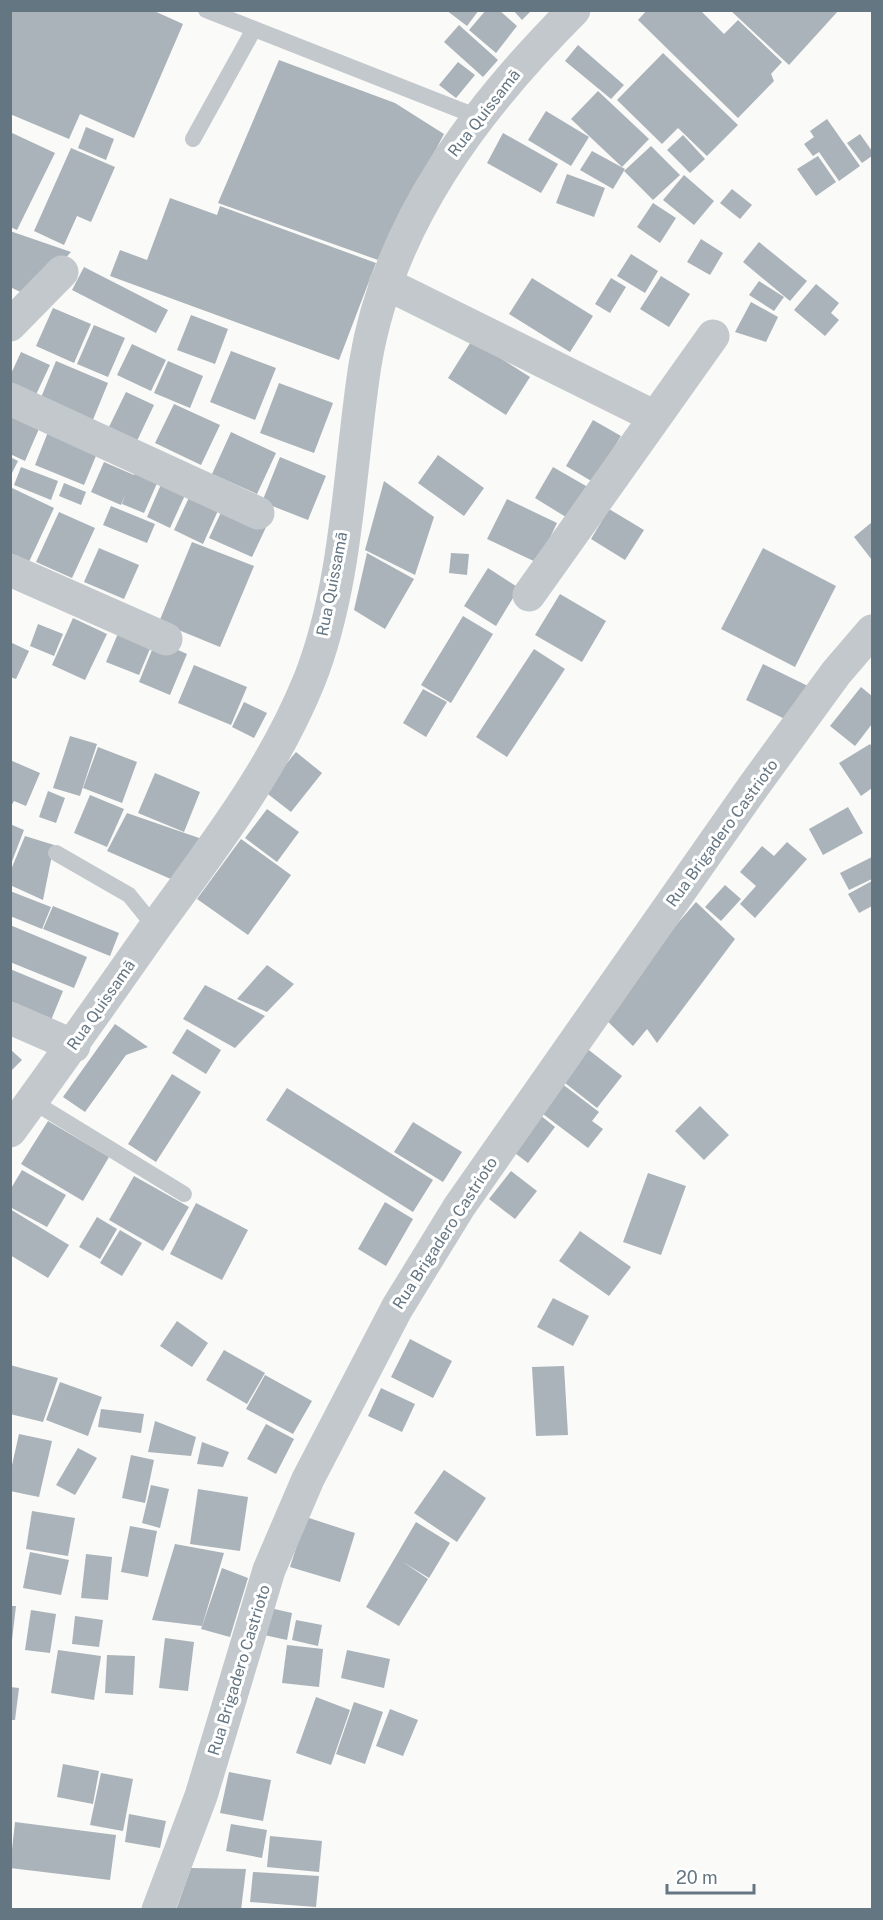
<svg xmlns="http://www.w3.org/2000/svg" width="883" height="1920" font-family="'Public Sans',sans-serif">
<rect width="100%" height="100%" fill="#fafaf8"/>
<g fill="#aab3b9">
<polygon points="10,10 152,10 183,24 134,138 80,114 69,139 10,114"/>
<polygon points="446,10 479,10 467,26"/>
<polygon points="486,10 499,10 517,26 496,53 469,30"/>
<polygon points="513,10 532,10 522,20"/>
<polygon points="647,10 700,10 724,34 738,20 782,62 771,74 774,81 738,118 638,20"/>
<polygon points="730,10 839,10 789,65"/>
<polygon points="459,25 498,60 483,77 444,42"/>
<polygon points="578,45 624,85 611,99 565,61"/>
<polygon points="663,53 738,125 707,156 678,128 662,144 617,100"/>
<polygon points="279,60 395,103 444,134 378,260 218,203"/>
<polygon points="458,62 475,75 456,98 439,85"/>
<polygon points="598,91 649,139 622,167 571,119"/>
<polygon points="546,111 589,137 571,166 528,140"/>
<polygon points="827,119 860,166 839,181 819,152 813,156 804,144 814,137 810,131"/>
<polygon points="86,127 114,139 106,160 78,148"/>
<polygon points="10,132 55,153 17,230 10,227"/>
<polygon points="503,133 558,164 541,193 487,163"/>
<polygon points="860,134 872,151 872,156 862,163 847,143"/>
<polygon points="683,135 705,159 690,173 667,150"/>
<polygon points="651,146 680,175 653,200 624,171"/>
<polygon points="71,148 115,167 91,222 77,216 64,245 34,231"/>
<polygon points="592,151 625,169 613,189 580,170"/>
<polygon points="818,156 836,182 816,196 797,169"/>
<polygon points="567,174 605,188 594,217 556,203"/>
<polygon points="684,175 714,201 694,225 663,200"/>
<polygon points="732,189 752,205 740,219 720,203"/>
<polygon points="170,198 217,215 220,206 376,263 339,360 110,276 120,250 147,260"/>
<polygon points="653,203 676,218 660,243 637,227"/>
<polygon points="10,231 71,252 31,297 10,287"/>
<polygon points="701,239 723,253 710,275 687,262"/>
<polygon points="759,242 807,281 790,301 743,262"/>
<polygon points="631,254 658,271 645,293 617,276"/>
<polygon points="84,267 168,310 156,333 72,290"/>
<polygon points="661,276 690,294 669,327 640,309"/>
<polygon points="532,278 593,316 570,352 509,314"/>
<polygon points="611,278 626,287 610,313 595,304"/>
<polygon points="759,281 784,297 774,311 749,295"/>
<polygon points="816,284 839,303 831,313 839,320 825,336 794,310"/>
<polygon points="751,302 778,317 766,342 735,332"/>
<polygon points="53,308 91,324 74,363 36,346"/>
<polygon points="191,315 228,329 215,364 177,350"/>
<polygon points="94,325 125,338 108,377 77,364"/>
<polygon points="472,340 530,377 506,415 448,378"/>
<polygon points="132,344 166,360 151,391 117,375"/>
<polygon points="231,351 276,368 255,420 210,402"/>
<polygon points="21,352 50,365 33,401 10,391 10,376"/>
<polygon points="56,361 108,383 92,422 40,400"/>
<polygon points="168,361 203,376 190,408 154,393"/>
<polygon points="279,383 333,403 314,453 260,433"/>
<polygon points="126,392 154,405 136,443 108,429"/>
<polygon points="174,404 220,425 201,465 155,443"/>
<polygon points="10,410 41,424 25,461 10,454"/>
<polygon points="593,420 621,436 593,482 566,466"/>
<polygon points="48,432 98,451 84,485 35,465"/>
<polygon points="231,432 276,453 257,494 212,474"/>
<polygon points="438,455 484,488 464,516 418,483"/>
<polygon points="10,457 18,461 10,477"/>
<polygon points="280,457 326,476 308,520 262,502"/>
<polygon points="104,462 134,475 139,462 162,472 144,513 122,504 125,495 121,505 91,492"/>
<polygon points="21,467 58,481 51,500 14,485"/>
<polygon points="553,467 593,490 574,522 535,498"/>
<polygon points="384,481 434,517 415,575 365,550"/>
<polygon points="162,482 186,493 170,528 147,517"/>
<polygon points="64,483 86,492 81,505 59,496"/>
<polygon points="10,487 54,508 28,564 10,555"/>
<polygon points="192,491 221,504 203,544 174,530"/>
<polygon points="507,499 557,523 538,563 487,539"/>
<polygon points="225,504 268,523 252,557 209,538"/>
<polygon points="111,506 155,524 147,543 103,525"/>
<polygon points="609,509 644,530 625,560 591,539"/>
<polygon points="59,512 95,528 72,578 36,562"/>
<polygon points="872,522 872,560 854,537"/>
<polygon points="192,542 254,566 220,647 159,622"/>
<polygon points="99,548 139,565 124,599 84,582"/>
<polygon points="763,548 836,586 795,667 721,629"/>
<polygon points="367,553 414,579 385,629 354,610"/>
<polygon points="451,553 469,554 467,575 449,573"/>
<polygon points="488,568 519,588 496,626 464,606"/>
<polygon points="560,594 606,621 582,662 535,635"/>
<polygon points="463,616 493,634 451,703 421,685"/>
<polygon points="73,618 107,634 85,680 52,665"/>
<polygon points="38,624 63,634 54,656 30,646"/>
<polygon points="122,624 155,637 139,675 106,662"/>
<polygon points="156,640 187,654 170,695 139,682"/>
<polygon points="10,642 29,651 16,679 10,677"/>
<polygon points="534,649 565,669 507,757 476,737"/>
<polygon points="763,664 810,687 793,723 746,700"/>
<polygon points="194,665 247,687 231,725 178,703"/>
<polygon points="861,687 872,696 872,724 855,746 830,726"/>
<polygon points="423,689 447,702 426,737 403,723"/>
<polygon points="244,702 267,713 254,738 232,727"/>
<polygon points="70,736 97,744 80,796 53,788"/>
<polygon points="870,744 872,747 872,788 861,796 839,763"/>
<polygon points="98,747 137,762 122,803 83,788"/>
<polygon points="296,752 322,773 291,812 264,791"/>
<polygon points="10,760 40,773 26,806 14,801 10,808"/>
<polygon points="155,773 200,792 184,832 138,813"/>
<polygon points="48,791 65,798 56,823 39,817"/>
<polygon points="90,795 124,809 107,847 74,833"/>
<polygon points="848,807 863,833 823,855 809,829"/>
<polygon points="267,809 299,832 277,862 245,838"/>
<polygon points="127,813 202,839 173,880 107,851"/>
<polygon points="10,824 24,830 11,864 10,864"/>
<polygon points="25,836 54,845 43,900 10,885 10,872"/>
<polygon points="241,839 291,875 248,935 197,899"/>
<polygon points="787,842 807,859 755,918 740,904 756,886 740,872 762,846 774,856"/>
<polygon points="872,857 872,879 849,890 840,873"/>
<polygon points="872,881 872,906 859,913 848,894"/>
<polygon points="725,885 741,899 721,921 705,907"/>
<polygon points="10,891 51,907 42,929 10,916"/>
<polygon points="696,902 735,939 657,1043 647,1029 633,1046 602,1016 619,991"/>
<polygon points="53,906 119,933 110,956 43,929"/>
<polygon points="10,925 87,957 74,988 10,962"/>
<polygon points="267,965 294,984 267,1012 237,999"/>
<polygon points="10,969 63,991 49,1025 10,1009"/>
<polygon points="205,985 265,1016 235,1048 183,1019"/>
<polygon points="115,1024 148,1047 126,1055 85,1112 63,1097"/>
<polygon points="187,1029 221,1050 206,1074 172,1053"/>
<polygon points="585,1047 622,1076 597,1108 560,1079"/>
<polygon points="10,1049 22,1060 10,1072"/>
<polygon points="172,1074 201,1092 156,1162 128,1144"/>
<polygon points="561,1083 599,1112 592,1121 603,1129 588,1148 539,1111"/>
<polygon points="287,1088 433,1180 413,1212 266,1120"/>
<polygon points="700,1106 729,1135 704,1160 675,1131"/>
<polygon points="535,1111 555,1127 528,1163 507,1147"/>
<polygon points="48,1121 109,1157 83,1201 21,1164"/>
<polygon points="413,1122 462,1152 443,1182 394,1152"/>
<polygon points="22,1170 66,1195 47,1227 10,1207 10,1190"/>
<polygon points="511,1171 537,1191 515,1219 489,1199"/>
<polygon points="648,1173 686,1186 661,1255 623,1242"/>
<polygon points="134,1176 189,1207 163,1251 109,1220"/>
<polygon points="385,1202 413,1219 386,1266 358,1249"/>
<polygon points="196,1203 248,1230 222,1280 170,1254"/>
<polygon points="10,1209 69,1245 48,1278 10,1255"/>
<polygon points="97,1217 117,1229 100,1259 79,1247"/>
<polygon points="120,1230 142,1243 122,1276 100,1263"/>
<polygon points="580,1231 631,1267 609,1296 559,1261"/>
<polygon points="553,1298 589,1316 573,1346 537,1327"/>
<polygon points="177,1321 208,1343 192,1367 160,1346"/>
<polygon points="410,1339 452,1361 433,1398 391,1377"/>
<polygon points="224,1350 265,1373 247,1404 206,1380"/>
<polygon points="10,1365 58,1378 43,1422 10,1414"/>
<polygon points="564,1366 568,1435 536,1436 532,1367"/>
<polygon points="265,1375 312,1401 293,1434 246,1409"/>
<polygon points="60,1382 102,1397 88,1436 46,1420"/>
<polygon points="381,1388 415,1404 402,1432 368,1416"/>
<polygon points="101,1409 144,1414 141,1433 98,1427"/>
<polygon points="155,1421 196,1437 191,1456 148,1452"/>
<polygon points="266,1424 294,1439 276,1474 247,1459"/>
<polygon points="19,1434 52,1441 39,1497 10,1491 10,1474"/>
<polygon points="202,1442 229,1452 223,1467 197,1464"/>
<polygon points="78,1448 97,1458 75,1495 56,1485"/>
<polygon points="131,1455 154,1460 145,1503 122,1498"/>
<polygon points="444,1470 486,1498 457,1542 414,1513"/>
<polygon points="151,1485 169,1489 160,1528 142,1523"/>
<polygon points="198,1489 248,1497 240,1551 190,1544"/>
<polygon points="32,1511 75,1518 68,1556 26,1549"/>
<polygon points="306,1517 355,1533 340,1582 290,1567"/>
<polygon points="416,1522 450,1543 429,1578 403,1562 428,1579 399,1626 366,1607"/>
<polygon points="130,1526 157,1531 148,1577 121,1572"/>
<polygon points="175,1544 224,1553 202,1626 152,1620"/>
<polygon points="30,1552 69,1560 61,1595 23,1588"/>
<polygon points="86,1554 112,1557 108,1600 81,1598"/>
<polygon points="222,1568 248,1578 230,1637 201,1629"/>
<polygon points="10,1606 16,1606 12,1640 10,1640"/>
<polygon points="270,1608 292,1613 287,1640 264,1635"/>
<polygon points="31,1610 56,1614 50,1653 25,1650"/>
<polygon points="75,1616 103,1620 99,1647 72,1644"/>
<polygon points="296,1620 322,1625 318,1646 292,1640"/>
<polygon points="165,1638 194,1642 188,1691 159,1688"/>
<polygon points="287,1645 323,1649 319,1687 282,1683"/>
<polygon points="58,1650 101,1656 94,1700 51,1693"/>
<polygon points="347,1650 390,1659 384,1688 341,1678"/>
<polygon points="107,1655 135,1656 133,1695 105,1693"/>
<polygon points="10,1687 19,1688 15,1720 10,1720"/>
<polygon points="316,1697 350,1710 331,1765 296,1753"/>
<polygon points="354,1702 383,1712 365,1764 336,1754"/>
<polygon points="390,1709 418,1720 403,1756 376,1746"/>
<polygon points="63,1764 99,1771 93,1804 57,1797"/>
<polygon points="229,1772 271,1780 263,1821 220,1813"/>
<polygon points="101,1773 133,1779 123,1831 90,1825"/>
<polygon points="129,1814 166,1821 160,1848 125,1842"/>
<polygon points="15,1822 116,1835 110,1880 10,1868"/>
<polygon points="231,1824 267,1830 262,1858 226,1851"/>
<polygon points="270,1836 322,1841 319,1872 267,1867"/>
<polygon points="191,1868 246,1869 241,1910 176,1910"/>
<polygon points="253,1872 319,1876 316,1907 250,1902"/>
</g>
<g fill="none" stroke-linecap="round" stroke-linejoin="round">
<g stroke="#c3c8cc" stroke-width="16">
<polyline points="206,10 478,117"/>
<polyline points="193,139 254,29"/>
<polyline points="56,853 129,895 155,927"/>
<polyline points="32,1101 184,1194"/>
</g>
<g stroke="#c3c8cc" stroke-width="33">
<polyline points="385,283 655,417"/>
<polyline points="10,325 62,272"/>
<polyline points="10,399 258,513"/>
<polyline points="10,570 166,639"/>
<polyline points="529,595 713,336"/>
<polyline points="10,1018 74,1046"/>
<polyline points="158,1910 201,1796 269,1570 308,1479 397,1308 459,1207 753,787 836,673 872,631"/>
</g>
<path stroke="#c3c8cc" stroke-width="33" d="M10 1131C60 1063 108 994 156 926 213 847 272 772 309 681 348 583 349 468 365 365 388 224 475 109 574 10"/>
</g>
<g text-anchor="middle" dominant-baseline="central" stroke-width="6" stroke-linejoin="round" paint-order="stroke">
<g font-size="16" fill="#657683" stroke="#fff">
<text transform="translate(484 113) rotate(-52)">Rua Quissamã</text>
<text transform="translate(332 584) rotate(-79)">Rua Quissamã</text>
<text transform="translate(722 833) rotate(-54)">Rua Brigadero Castrioto</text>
<text transform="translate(101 1005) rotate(-55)">Rua Quissamã</text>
<text transform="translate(445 1233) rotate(-57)">Rua Brigadero Castrioto</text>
<text transform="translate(239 1670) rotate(-73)">Rua Brigadero Castrioto</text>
</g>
</g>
<rect width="883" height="1920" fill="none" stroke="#657683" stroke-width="24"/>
<path d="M667 1884v9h87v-9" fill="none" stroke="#657683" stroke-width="3"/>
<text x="676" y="1884" font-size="18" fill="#657683" stroke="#ffffff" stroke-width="4.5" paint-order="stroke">20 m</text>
</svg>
